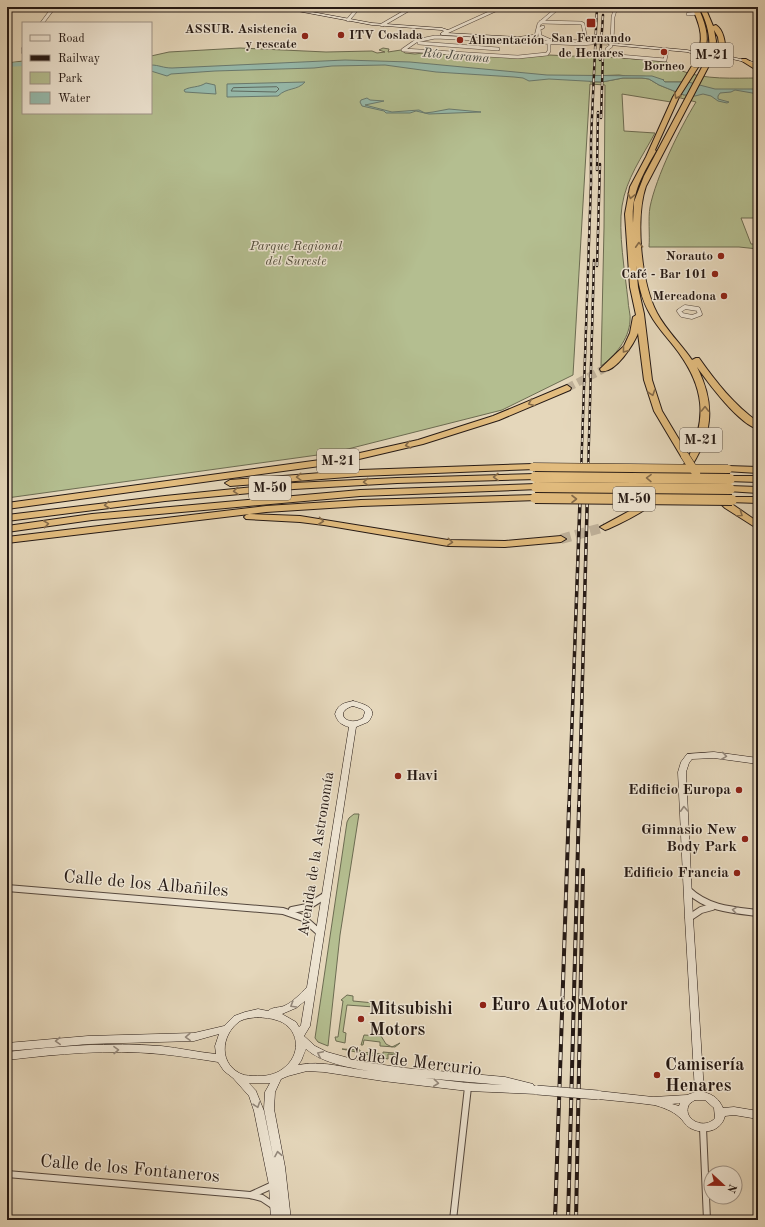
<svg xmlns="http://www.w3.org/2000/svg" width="765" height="1227" font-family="'Old Standard TT',serif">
<rect width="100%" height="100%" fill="#e5d7bb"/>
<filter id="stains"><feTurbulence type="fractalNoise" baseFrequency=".005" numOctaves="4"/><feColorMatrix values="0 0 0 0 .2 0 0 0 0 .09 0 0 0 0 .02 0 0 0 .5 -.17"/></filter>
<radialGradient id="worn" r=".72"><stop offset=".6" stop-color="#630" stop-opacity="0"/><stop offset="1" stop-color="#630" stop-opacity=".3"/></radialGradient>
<g fill="#b4be90" stroke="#6c6c52" fill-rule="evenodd">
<path d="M240 48 326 52 372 51 377 53 385 52 379 50 383 48 389 49 388 52 401 50 405 53 415 54 423 53 526 57 549 55 591 57 602 56 667 62 669 64 683 68 682 71C705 80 734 78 758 78V218H741L751 244H758V249L739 247H649C650 235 648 218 650 207 656 177 680 128 696 102L673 96 671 102 622 94 624 131 655 133C642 157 626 179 622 206 618 231 625 273 628 300 628 307 631 315 630 321 629 339 615 356 601 366L604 228 605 85 590 84 573 375 502 410 332 453 7 498V63L23 61V113H151V56L169 52ZM619 75C636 78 650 73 665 82H688L684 95 659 85 649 79 642 78H623L602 82H590V76Z"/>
<polygon points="354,814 359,814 340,935 328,1046 318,1042 315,1038 347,822 349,818"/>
<polygon points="347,995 353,996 353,1001 374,1003 374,1007 347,1005 343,1032 346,1033 345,1043 336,1041 335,1037 338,1037 343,1001 341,1000"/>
<polygon points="364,1035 381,1036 386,1044 392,1047 400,1043 395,1047 380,1046 380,1042 364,1040 363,1045 361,1045"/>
<polygon points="342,1049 360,1050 360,1052 383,1054 383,1052 394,1053 397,1055 388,1054 388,1059"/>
</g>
<g fill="#96baac" stroke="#697a6f">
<path d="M345 60 410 62 547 75 652 76 664 80H663L665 82H688L715 89H758V94L735 90 731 92 720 93 718 96V99L729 102 727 103 718 101 711 96 703 94 695 96 684 95 659 85 649 79 642 78H623L602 82 549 79 529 81 523 78 514 77 436 72 385 65 332 66 314 68 215 71 171 74 167 76 151 71V65C159 65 163 68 172 68Z"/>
<path d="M305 82C297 91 287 87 278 96L227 97V84Z"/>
<path d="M206 83 215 85 216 94 185 92 184 90C191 86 198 88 206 83Z"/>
<polygon points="367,98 370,100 384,101 365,105 392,112 419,110 425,113 433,112 449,109 481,112 429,114 416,111 410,113 386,113 384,111 362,106 360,102 361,100"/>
</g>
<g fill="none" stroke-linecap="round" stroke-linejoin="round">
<polygon stroke="#5e6a60" stroke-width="1" points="277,87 279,89 276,92 231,91 233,88"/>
<polyline stroke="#96baac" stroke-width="4" points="7,65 23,64"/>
<polyline stroke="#bfb19a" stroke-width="4.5" stroke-dasharray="4.5 2" stroke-linecap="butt" points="590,42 610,44"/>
<polyline stroke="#bfb19a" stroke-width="8" stroke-dasharray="8 4" stroke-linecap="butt" points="567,388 604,369"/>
<polyline stroke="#bfb19a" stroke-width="10" stroke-dasharray="10 5" stroke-linecap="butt" points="561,539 605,527"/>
<g stroke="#55483e" stroke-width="4">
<g id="street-far2">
<polyline points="333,7 357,9"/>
<polyline points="688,14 698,13"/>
<polyline points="348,20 358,8"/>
<polyline points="541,22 581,23 583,24 585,35 592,43 581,44 435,37 416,41 403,50 518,57 547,54 549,51 549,43"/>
<polyline points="42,23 54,7"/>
<polyline points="382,25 413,7"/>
<polyline points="543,27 539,29 540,36 549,40"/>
<polyline points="447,32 502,7"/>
<polyline points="522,38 536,36 539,24 559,7"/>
<polyline points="612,42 613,17 616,7"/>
<polyline points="419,43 498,49"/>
<polyline points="611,46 607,49 607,55 665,60 667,50"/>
<polyline points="23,49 23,52"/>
</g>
</g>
<g stroke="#55483e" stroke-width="5">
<polygon id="street-far1" points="685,307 698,309 700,314 692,317 682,315 679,311"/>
</g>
<g stroke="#55483e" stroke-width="8">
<g id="street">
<polyline points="7,888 283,911 303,918 320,933"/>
<path d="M688 890C708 909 732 910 758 913"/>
<polyline points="292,910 307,907 326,895"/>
<polyline points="689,918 701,910 712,907"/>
<polyline points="703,1128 707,1220"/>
<polyline points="7,1174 250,1195 262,1198 274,1206"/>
<polyline points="251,1195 275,1184"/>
<polyline points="453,1220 468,1087"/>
</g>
</g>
<g stroke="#251914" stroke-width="1">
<g id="secondary">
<polygon points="276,7 285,7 372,23 442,28 448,30 449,31 447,33 590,41 592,42 590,43 442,35 440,34 444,31 441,30 372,25"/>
<polygon points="609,43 687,50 696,52 705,58 702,59 694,54 687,52 610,45 608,44"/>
<polygon points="732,57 758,63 758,65 732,59 713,60 711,59 713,58"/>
<path d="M353 701C364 704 380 708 368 722L356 727 310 1026 304 1036 315 1046 327 1052 363 1062 405 1068 505 1077 533 1084 534 1086 540 1087 542 1090 540 1093 537 1094 468 1091 383 1081 324 1072 307 1071 288 1076 281 1079 275 1092 274 1109 285 1167 291 1220H271L269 1185 254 1111 249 1096 233 1078 224 1071 218 1062C199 1059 180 1056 160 1054 109 1049 58 1054 7 1060V1052C58 1046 110 1042 161 1046 179 1048 197 1052 216 1054L215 1046 219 1034 194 1041 88 1044 7 1051V1043L88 1036 194 1033 224 1026 234 1016 245 1012 258 1009 268 1011C272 1007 278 1008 284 1006 293 1002 300 994 307 987L349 727C341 725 337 721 335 714 338 704 344 703 353 701ZM353 706 362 709 365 712 363 718C348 728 332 712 353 706ZM305 1001 301 1025 299 1027 296 1022 282 1014 296 1008ZM258 1017C264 1018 271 1018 276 1020 296 1025 302 1048 289 1063 281 1072 273 1075 262 1076 256 1076 250 1076 244 1075 218 1066 220 1035 240 1021 246 1018 252 1018 258 1017ZM306 1049C322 1063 347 1067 369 1071 346 1068 321 1060 298 1065L301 1061ZM424 1078 503 1085 468 1083ZM249 1083H270L265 1092 264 1109 274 1161 264 1111 256 1091Z"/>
<path d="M714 752 758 758V764L714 758 692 759 689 763 686 772 693 918 704 1092C714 1095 719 1099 723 1108L734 1107 758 1111V1119L734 1115 725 1116C721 1132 703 1135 690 1128 685 1125 683 1120 679 1117 673 1111 662 1107 654 1105 649 1104 643 1104 638 1103 625 1102 611 1100 598 1099L595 1098 593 1095 595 1092 598 1091 653 1097 687 1095 695 1092 685 918 678 772 681 762 687 754ZM695 1100H705L714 1108 715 1118C705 1130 684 1120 688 1107 689 1103 692 1102 695 1100ZM680 1103 679 1106 672 1104Z"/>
</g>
</g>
<g stroke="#251914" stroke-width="2">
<g id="highway">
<path d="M692 7H698C704 21 710 35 705 50L702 52 699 50C704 35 698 21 692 7Z"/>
<path d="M699 7H705L713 26 716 25C724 30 725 43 726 52L723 54 720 52 718 37 714 30 716 41 715 54 646 186C635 218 641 283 657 313 666 330 681 344 692 360L696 358H699C716 382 734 405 758 422V429C739 424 709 384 697 367 717 407 712 437 687 473L684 474 680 471 688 458H682L654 411 644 380 638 333C634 344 615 374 601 371L600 369 624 346 630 333 633 317 636 315 630 287 625 214 630 187 646 157 673 97 698 56H702V61L679 97 655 150 656 151C642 176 631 193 633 223L634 202 644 176 709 54C711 37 707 22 699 7ZM636 265C638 282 641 299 650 314 658 329 670 340 679 353 704 388 707 418 689 456L662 411 652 380 644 314 638 287Z"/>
<polygon points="742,59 746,59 758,66 758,71 742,61"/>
<polygon points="567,385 571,388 570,390 499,420 423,444 342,463 7,509 7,503 342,457 418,440 493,416"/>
<polygon points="533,464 537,467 536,469 360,476 230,486 225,483 230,480 360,470"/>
<polygon points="728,466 758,467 758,473 725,471 724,469 725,467"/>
<polygon points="535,474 540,477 538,479 397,483 294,489 165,501 7,521 7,515 165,496 294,483 397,478"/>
<polygon points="730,476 758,476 758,482 727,481 725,479 727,477"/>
<path d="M672 481 675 482 677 484 675 486C656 505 633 518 608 529L605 530 600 527 646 502 669 482Z"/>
<polygon points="705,481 708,482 728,501 729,498 732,497 758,497 758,503 729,502 758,522 758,529 725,508 702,486 700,484 702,482"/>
<polygon points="536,484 539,485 541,487 539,489 360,496 92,520 7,532 7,526 92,514 360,490"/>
<polygon points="730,486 758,487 758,493 727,491 725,489 727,487"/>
<polygon points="535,495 540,498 538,500 361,506 266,512 7,543 7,537 266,506 361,500"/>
<polygon points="249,514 300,516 448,540 505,541 561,536 566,539 561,542 505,547 448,546 324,525 300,522 246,519 244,517 246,515"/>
</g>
</g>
<use href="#street-far2" stroke="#eee5d3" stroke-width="3"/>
<use href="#street-far1" stroke="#eee5d3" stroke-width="4"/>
<use href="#street" stroke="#eee5d3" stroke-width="6"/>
<use href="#secondary" fill="#eee5d3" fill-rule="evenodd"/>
<use href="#highway" fill="#e2bc7e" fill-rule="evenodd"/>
<g stroke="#251914" stroke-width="2.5">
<g id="rail-far2">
<polyline points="600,60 603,15"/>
<polyline points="601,118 603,54"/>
<polyline points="597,170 598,112"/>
<polyline points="597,266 600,164"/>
<polyline points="581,474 591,183 591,139 597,7"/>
<polyline points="588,474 594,260"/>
</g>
</g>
<g stroke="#251914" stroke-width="3.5">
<g id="rail-far1">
<polyline points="569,807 581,473"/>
<polyline points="579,807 588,473"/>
</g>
</g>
<g stroke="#251914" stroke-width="4">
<g id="rail">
<polyline points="555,1220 569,806"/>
<polyline points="568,1220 579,806"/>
<polyline points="576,1220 583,870"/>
</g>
</g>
<use href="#rail-far2" stroke="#eee5d3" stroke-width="1.5" stroke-dasharray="4" stroke-linecap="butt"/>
<use href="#rail-far1" stroke="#eee5d3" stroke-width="2" stroke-dasharray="6" stroke-linecap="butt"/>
<use href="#rail" stroke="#eee5d3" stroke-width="2.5" stroke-dasharray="8" stroke-linecap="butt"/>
<g stroke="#251914" stroke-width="5.5" stroke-linecap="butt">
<g id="secondary-bridge-far1">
<polyline points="705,49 717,49"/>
<polyline points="703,58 713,59"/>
</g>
</g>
<g stroke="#251914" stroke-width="10" stroke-linecap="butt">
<polyline id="secondary-bridge" points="537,1090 598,1095"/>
</g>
<g stroke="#251914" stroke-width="9" stroke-linecap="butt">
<g id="highway-bridge-far1">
<polyline points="685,456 696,473"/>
<polyline points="533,467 728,469"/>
</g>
</g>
<g stroke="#251914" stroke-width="12" stroke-linecap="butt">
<g id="highway-bridge">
<polyline points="535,477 730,479"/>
<polyline points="536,487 730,489"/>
<polyline points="535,498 732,500"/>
</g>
</g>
<use href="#secondary-bridge-far1" stroke="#eee5d3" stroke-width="4.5"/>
<use href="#secondary-bridge" stroke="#eee5d3" stroke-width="9"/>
<use href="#highway-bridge-far1" stroke="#e2bc7e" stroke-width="8"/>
<use href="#highway-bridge" stroke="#e2bc7e" stroke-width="10"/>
</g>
<defs><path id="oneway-chevron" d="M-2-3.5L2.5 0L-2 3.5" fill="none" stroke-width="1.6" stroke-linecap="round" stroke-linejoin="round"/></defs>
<g stroke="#846a49">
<use href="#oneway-chevron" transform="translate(677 96) rotate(117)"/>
<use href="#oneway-chevron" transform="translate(631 196) rotate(102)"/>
<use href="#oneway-chevron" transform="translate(639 245) rotate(-93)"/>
<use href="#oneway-chevron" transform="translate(625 350) rotate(128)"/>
<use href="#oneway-chevron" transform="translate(652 393) rotate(71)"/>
<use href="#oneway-chevron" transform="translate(531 403) rotate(157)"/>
<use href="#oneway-chevron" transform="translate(705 409) rotate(-89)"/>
<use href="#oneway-chevron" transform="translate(408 445) rotate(167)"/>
<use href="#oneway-chevron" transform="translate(299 477) rotate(176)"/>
<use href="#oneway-chevron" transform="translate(496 477) rotate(179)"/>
<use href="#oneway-chevron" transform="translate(649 478) rotate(-179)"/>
<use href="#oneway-chevron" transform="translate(366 482) rotate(177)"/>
<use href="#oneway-chevron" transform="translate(236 491) rotate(175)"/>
<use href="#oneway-chevron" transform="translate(574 499)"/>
<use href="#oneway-chevron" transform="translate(107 505) rotate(174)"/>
<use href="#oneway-chevron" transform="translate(740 514) rotate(35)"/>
<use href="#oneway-chevron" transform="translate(321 521) rotate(7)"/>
<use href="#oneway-chevron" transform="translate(46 524) rotate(-8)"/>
<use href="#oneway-chevron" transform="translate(450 542) rotate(5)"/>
</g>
<g stroke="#94897d">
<use href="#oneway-chevron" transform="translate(724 756) rotate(8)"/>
<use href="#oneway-chevron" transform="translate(684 809) rotate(-93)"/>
<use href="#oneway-chevron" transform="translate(735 910) rotate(-172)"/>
<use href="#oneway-chevron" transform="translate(293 1005) rotate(149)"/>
<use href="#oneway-chevron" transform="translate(188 1037) rotate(178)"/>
<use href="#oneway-chevron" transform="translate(58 1041) rotate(177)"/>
<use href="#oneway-chevron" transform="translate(116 1050) rotate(-1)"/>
<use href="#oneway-chevron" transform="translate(320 1054) rotate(-155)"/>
<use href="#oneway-chevron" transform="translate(436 1083) rotate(6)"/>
<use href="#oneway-chevron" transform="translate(257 1105) rotate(71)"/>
<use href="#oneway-chevron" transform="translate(278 1154) rotate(-100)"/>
</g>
<g fill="#8f2418" stroke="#eee5d3" stroke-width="1.5">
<rect x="586" y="18" width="10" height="10" rx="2"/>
<circle cx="341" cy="35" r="4"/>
<circle cx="305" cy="36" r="4"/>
<circle cx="460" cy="40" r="4"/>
<circle cx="664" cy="52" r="4"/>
<circle cx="721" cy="256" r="4"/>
<circle cx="715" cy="274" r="4"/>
<circle cx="724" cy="296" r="4"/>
<circle cx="398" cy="776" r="4"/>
<circle cx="739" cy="790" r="4"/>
<circle cx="745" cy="839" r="4"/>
<circle cx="737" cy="873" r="4"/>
<circle cx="483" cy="1005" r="4"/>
<circle cx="361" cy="1019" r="4"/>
<circle cx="657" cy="1075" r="4"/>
</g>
<g text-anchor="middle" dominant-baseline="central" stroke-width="3" stroke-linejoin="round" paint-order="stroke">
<g font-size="13" font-weight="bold" fill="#251914" stroke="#eee5d3" text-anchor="end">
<text x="297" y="29">ASSUR. Asistencia<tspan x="297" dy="15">y rescate</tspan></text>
<text x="349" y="35" text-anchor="start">ITV Coslada</text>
<text x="591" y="38" text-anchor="middle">San Fernando<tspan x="591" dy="15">de Henares</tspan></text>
<text x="468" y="40" text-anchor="start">Alimentación</text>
<text x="664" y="66" text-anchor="middle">Borneo</text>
<text x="713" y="256">Norauto</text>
<text x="707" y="274">Café - Bar 101</text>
<text x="716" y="296">Mercadona</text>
</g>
<g font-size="13" font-style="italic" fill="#474942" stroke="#eee5d3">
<text transform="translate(456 56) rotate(5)">Río Jarama</text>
</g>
<g font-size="13" font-style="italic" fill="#504b39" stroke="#eee5d3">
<text x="296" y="246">Parque Regional<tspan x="296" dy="15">del Sureste</tspan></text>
</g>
<g fill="#eee5d3" stroke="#61564d" stroke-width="1">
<rect x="691" y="43" width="42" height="24" rx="3"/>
<rect x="680" y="428" width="42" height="24" rx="3"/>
<rect x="317" y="449" width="42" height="24" rx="3"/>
<rect x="249" y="476" width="42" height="24" rx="3"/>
<rect x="613" y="487" width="42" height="24" rx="3"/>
</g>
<g font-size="14" font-weight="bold" fill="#251914">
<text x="712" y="55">M-21</text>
<text x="701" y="440">M-21</text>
<text x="338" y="461">M-21</text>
<text x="270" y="488">M-50</text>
<text x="634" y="499">M-50</text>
</g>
<g font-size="15" font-weight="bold" fill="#251914" stroke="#eee5d3" text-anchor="end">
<text x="406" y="776" text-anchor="start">Havi</text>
<text x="731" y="790">Edificio Europa</text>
<text x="737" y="830">Gimnasio New<tspan x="737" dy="17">Body Park</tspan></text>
<text x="729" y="873">Edificio Francia</text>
</g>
<g font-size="15" fill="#251914" stroke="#eee5d3">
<text transform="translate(317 854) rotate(-81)">Avenida de la Astronomía</text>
</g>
<g font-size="18" fill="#251914" stroke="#eee5d3">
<text transform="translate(146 884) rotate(5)">Calle de los Albañiles</text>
<text transform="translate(414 1062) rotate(7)">Calle de Mercurio</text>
<text transform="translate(130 1169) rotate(5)">Calle de los Fontaneros</text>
</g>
<g font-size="18" font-weight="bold" fill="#251914" stroke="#eee5d3" text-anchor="start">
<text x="491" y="1005">Euro Auto Motor</text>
<text x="369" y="1009">Mitsubishi<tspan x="369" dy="21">Motors</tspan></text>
<text x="665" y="1065">Camisería<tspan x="665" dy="21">Henares</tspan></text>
</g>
</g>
<rect width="765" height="1227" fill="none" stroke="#e5d7bb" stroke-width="24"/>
<rect x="8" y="8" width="749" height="1211" fill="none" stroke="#251914" stroke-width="2"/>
<rect x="12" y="12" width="741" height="1203" fill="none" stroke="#251914"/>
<rect x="22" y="22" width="130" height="92" fill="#eee5d3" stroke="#9e9387"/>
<rect x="30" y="35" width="20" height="6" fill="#eee5d3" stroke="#9e9387"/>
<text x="58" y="42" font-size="12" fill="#251914">Road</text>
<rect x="30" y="55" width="20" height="6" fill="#251914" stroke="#9e9387"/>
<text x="58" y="62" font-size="12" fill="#251914">Railway</text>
<rect x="30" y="72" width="20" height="12" fill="#b4be90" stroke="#9e9387"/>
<text x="58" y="82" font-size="12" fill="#251914">Park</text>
<rect x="30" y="92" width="20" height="12" fill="#96baac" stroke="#9e9387"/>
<text x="58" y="102" font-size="12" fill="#251914">Water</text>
<g transform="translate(723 1185) rotate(112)"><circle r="19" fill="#eee5d3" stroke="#9e9387"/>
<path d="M0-3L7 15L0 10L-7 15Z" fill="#8f2418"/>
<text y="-6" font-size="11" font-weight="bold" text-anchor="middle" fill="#251914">N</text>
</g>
<rect width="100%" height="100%" filter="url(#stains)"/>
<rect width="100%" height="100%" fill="url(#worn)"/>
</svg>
